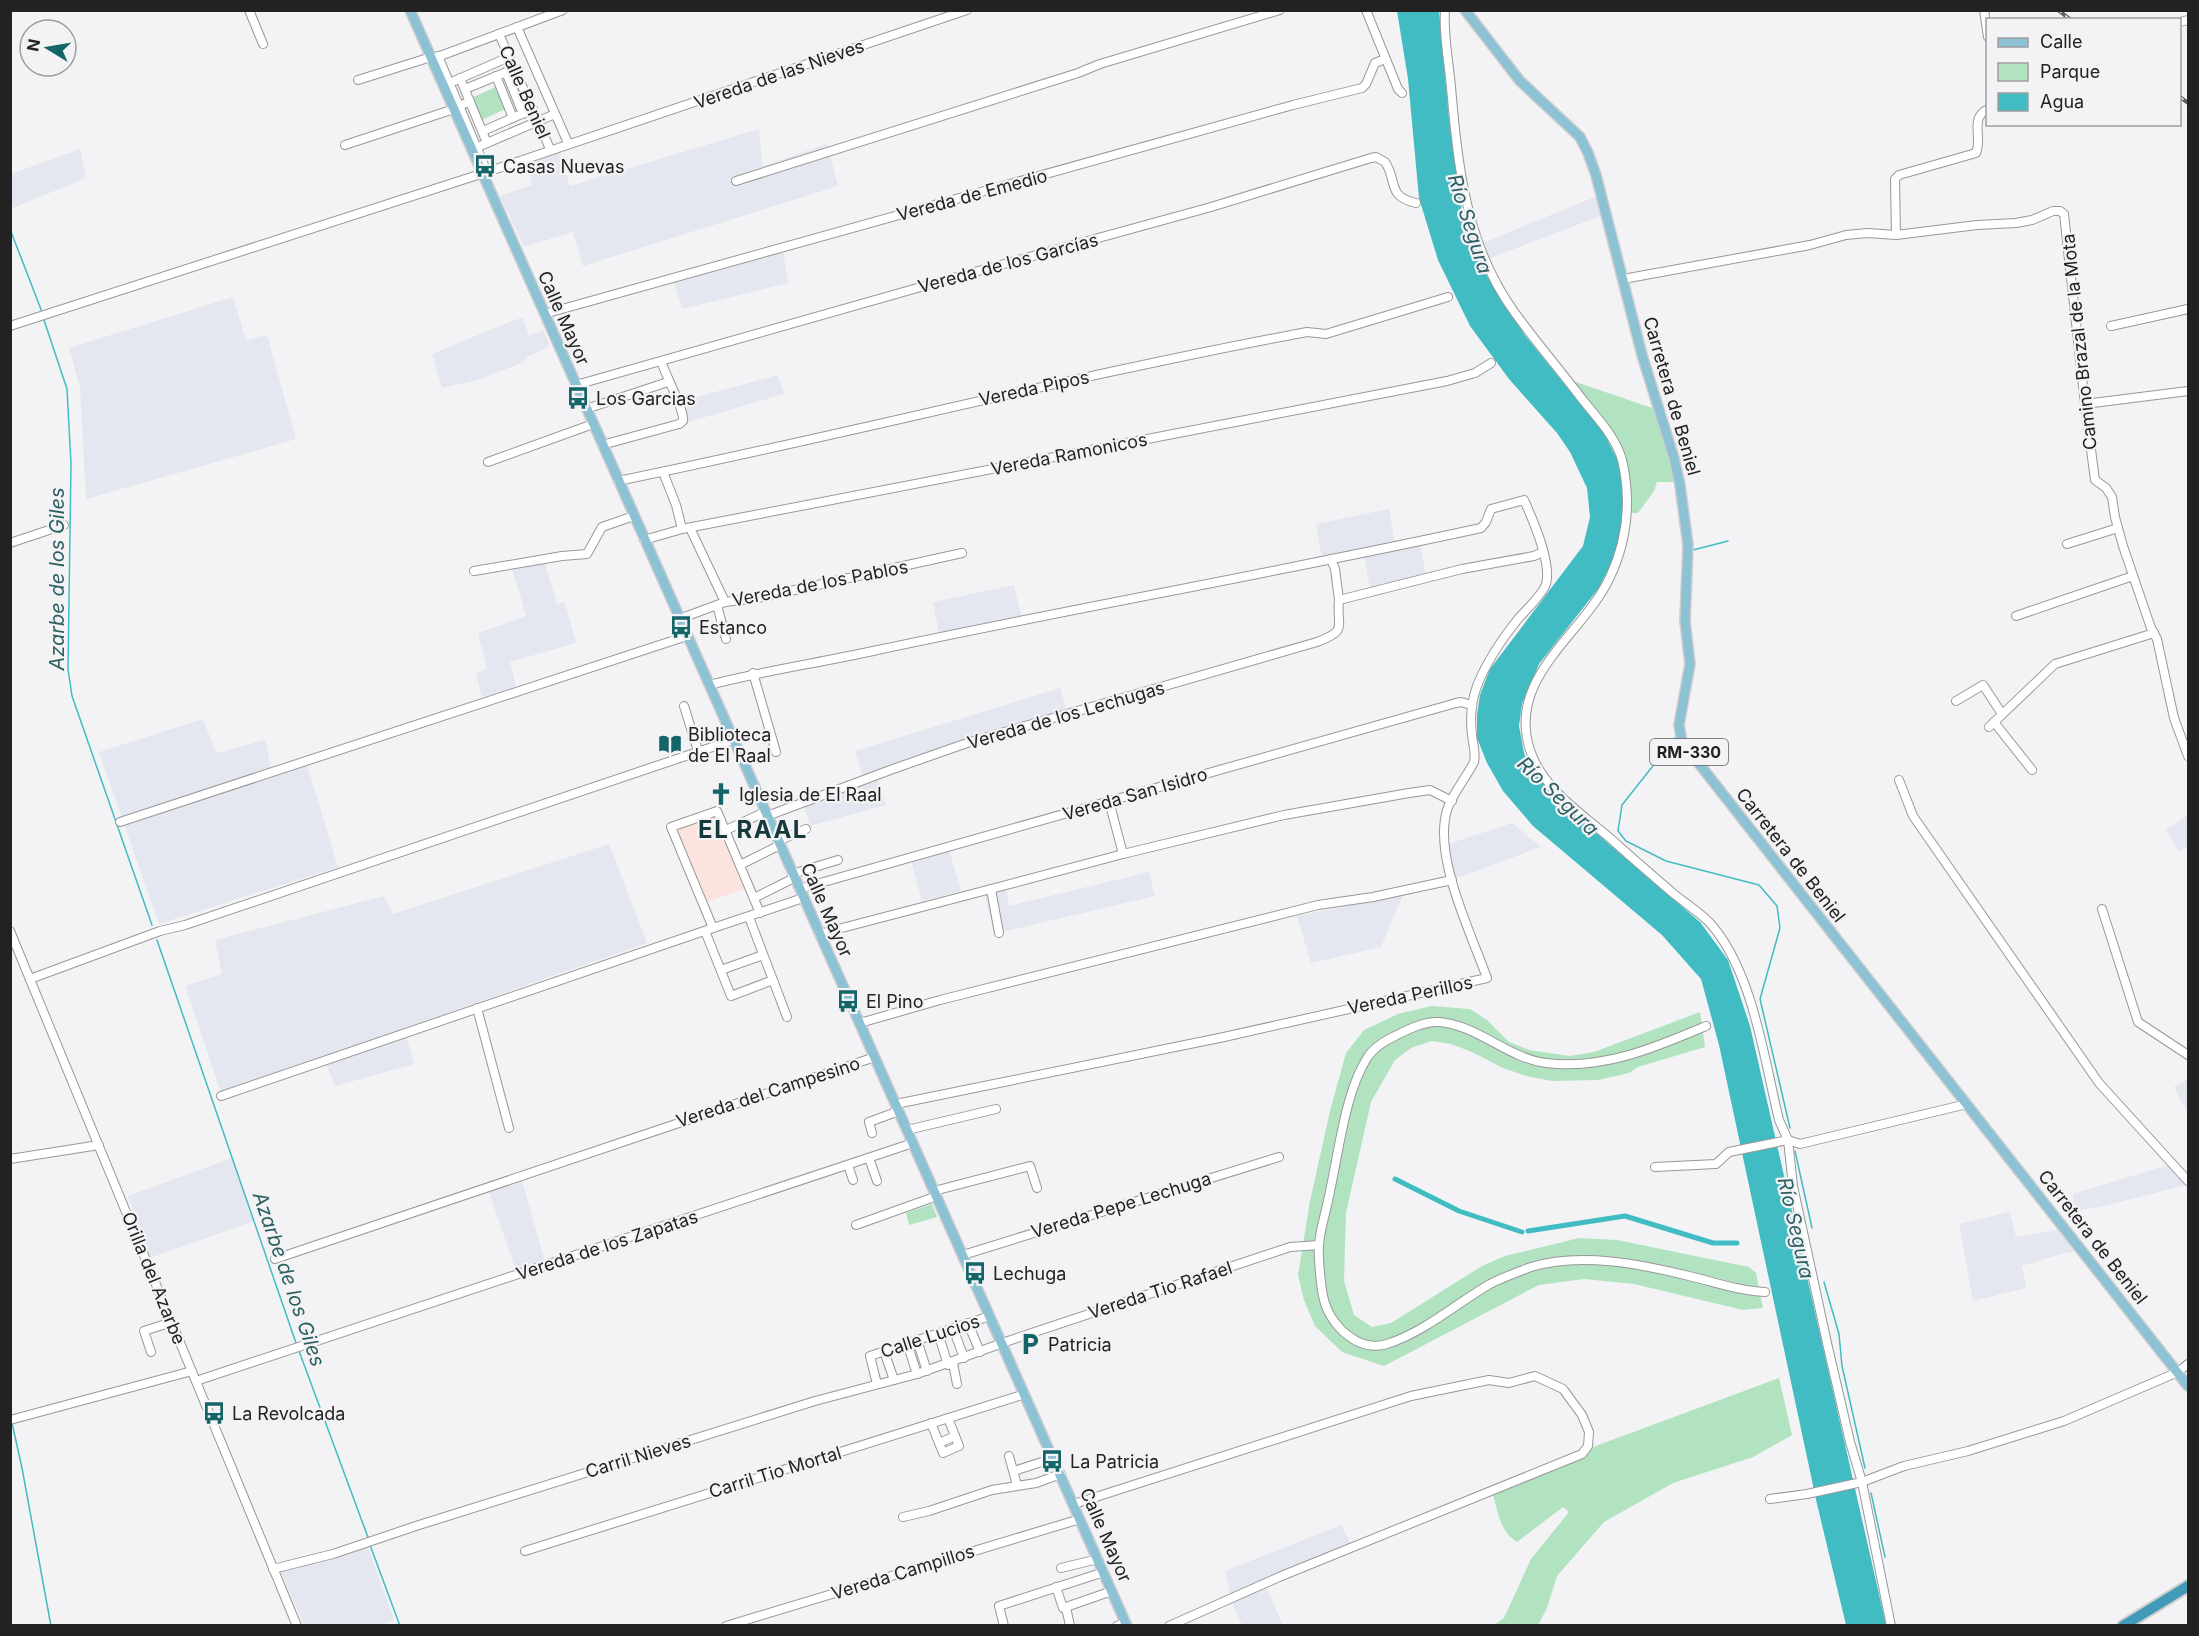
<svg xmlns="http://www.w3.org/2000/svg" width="2199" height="1636" font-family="Inter,sans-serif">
<rect width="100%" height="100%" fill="#f3f3f5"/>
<g fill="#e4e7ef">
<polygon points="759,129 763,166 827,144 838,186 583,266 573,232 524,247 500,196 532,185 528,160 559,153 570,186"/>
<polygon points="80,149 86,178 13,208 11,202 11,174"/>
<polygon points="1597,196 1603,215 1488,259 1483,243"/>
<polygon points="783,251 788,283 682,309 674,281"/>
<polygon points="233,297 246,340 267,335 296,439 86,499 80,388 69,348"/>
<polygon points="523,318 529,336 543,330 550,346 527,357 522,363 477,380 442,388 432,354 514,320"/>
<polygon points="778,375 784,394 688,422 682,401"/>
<polygon points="1389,509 1395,543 1419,539 1426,576 1370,589 1364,556 1322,558 1316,524"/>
<polygon points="544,561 557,604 565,602 576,643 510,662 516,687 482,697 476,673 487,669 478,633 526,616 512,568"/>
<polygon points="1014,585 1023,623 940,639 933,602"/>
<polygon points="1060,688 1067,711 863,777 855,751"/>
<polygon points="203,719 216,753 265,740 273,776 307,765 338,867 159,924 99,752"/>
<polygon points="878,779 886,805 810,826 804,806"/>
<polygon points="2188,815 2188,847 2179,852 2166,830"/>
<polygon points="1512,823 1541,847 1455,879 1448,844"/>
<polygon points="609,844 647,943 404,1028 414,1064 335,1086 323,1057 221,1093 185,986 222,974 215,940 384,896 393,914"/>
<polygon points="949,850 961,891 922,901 911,860"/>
<polygon points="1149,872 1155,896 994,934 985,896 1006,890 1009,906"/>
<polygon points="1403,895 1381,947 1311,963 1297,916"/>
<polygon points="2188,1079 2188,1107 2185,1109 2174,1087"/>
<polygon points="232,1158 254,1221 150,1258 128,1196"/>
<polygon points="2168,1165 2186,1185 2100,1207 2076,1211 2073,1194"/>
<polygon points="520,1173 545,1262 516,1271 486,1183"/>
<polygon points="2010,1212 2016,1237 2059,1229 2074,1252 2065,1253 2022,1266 2026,1288 1973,1301 1959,1224"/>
<polygon points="1341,1525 1353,1547 1352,1551 1266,1587 1283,1625 1242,1625 1232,1602 1225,1571"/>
<polygon points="368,1547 394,1620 380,1625 304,1625 280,1570"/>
</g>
<polygon fill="#fde3dd" points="718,815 747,888 708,902 701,886 699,887 675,829"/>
<g fill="#b1e3c0">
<polygon points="498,86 507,108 480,121 471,98"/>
<polygon points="1573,381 1655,409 1676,482 1657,482 1654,491 1638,513 1630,513 1615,438"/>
<polygon points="1431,1006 1470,1009 1487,1020 1509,1042 1529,1050 1570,1056 1594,1052 1700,1012 1705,1047 1638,1067 1629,1073 1598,1080 1552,1081 1526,1076 1503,1068 1472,1052 1451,1044 1432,1041 1411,1048 1395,1060 1371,1102 1346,1213 1344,1281 1354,1315 1372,1327 1391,1323 1482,1266 1505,1256 1579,1238 1617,1240 1749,1267 1756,1273 1763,1308 1743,1310 1634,1284 1584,1279 1539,1285 1384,1366 1342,1352 1315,1326 1304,1300 1298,1275 1310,1201 1330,1111 1346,1053 1364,1030 1398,1014"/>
<polygon points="932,1204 937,1217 909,1225 906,1213"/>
<path d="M1779 1378 1792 1435 1753 1457 1673 1483 1604 1522 1557 1576 1547 1608 1538 1625H1494L1504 1618 1531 1559 1569 1512 1563 1507 1517 1542C1500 1532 1498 1512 1493 1495L1593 1447Z"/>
</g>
<polygon fill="#41bcc3" points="1397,11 1439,11 1449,119 1462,211 1480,265 1524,334 1604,433 1617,459 1622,479 1623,519 1614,559 1598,589 1539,664 1522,704 1519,726 1524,753 1531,769 1588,826 1700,922 1728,960 1750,1026 1886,1625 1846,1625 1817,1504 1719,1045 1701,979 1662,935 1533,826 1503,791 1487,763 1477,738 1477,715 1480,695 1490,669 1583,546 1590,517 1587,488 1570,452 1557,433 1509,379 1470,326 1438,260 1419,198 1408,79"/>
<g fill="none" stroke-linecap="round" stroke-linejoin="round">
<g stroke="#41bcc3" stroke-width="1.5">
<polyline points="10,229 42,312"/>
<polyline points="44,320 67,389 71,464 68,669 72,696 152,925"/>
<polyline points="1693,550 1728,541"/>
<polyline points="1675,738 1622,805 1618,831 1626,841 1666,861 1759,885 1777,906 1780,928 1760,999 1790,1128"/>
<polyline points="157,940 296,1343"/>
<polyline points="1795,1151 1812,1228"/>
<polyline points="1824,1282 1839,1334 1842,1366 1865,1468"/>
<polyline points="299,1351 369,1540"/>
<polyline points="12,1423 22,1468 51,1626"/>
<polyline points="1871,1493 1885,1557"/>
<polyline points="370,1545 400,1626"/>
</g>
<g stroke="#41bcc3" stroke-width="5">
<polyline points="1395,1179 1459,1211 1522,1232"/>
<polyline points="1528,1231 1625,1216 1713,1243 1737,1243"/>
</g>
<g stroke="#989899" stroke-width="10">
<g id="minor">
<polyline points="249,10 263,44"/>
<polyline points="1366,10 1398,89 1402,93"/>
<path d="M1445 10C1443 35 1449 63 1451 87 1458 167 1466 246 1515 313 1536 342 1560 370 1582 399 1597 418 1618 439 1623 464 1631 503 1627 541 1610 577 1584 634 1506 677 1530 750 1542 788 1582 814 1611 839 1632 858 1653 876 1674 894 1685 903 1699 912 1709 922 1753 970 1764 1059 1779 1120L1788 1140 1793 1186 1827 1343 1850 1442 1862 1482 1891 1626"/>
<polyline points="1984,10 1988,37"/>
<polyline points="2180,22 2188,20"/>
<polyline points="517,27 568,143"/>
<polyline points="499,34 550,149"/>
<polyline points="438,56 487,172"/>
<polyline points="432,59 563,10"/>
<polyline points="506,72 523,114"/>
<polyline points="496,76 513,118"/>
<polyline points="460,78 487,143"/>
<polyline points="358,80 431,57"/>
<polyline points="445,85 509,57"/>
<polyline points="465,89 514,69"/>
<polyline points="483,131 533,109"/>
<polyline points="345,145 454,109 470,101"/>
<polyline points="473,149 555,114"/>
<polyline points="736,181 1078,73 1100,64 1280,10"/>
<path d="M1896 235 1895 179 1899 175 1976 153C1983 137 1969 118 1988 109"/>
<polyline points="1623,279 1810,245 1846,235 1868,233 1896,235 1977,225 2016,223 2032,220 2053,211 2060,211 2064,214 2085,404 2095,480 2106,488 2112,497 2115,517 2123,546 2151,628 2157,639 2174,718 2188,756"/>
<polyline points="544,314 1293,105 1362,88 1366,84 1375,63 1385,59"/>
<polyline points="10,326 487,172 967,10"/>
<polyline points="2111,326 2188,309"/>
<path d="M576 385 942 281 1211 207 1371 158 1376 157 1385 162C1398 181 1386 196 1416 203"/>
<polyline points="2085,404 2188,391"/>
<polyline points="586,409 668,382"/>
<path d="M602 445 679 424 683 421C685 411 665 374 661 361"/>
<polyline points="488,462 593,424"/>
<polyline points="663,472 676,505 682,529"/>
<path d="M618 481C848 434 1076 375 1307 332L1326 334 1448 297"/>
<polyline points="690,528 725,602"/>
<polyline points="644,540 682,529 1447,381 1475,373 1491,363"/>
<polyline points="10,543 64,525"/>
<polyline points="2067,544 2118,528"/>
<polyline points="1331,559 1335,569 1339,600 1462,569 1534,556 1543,552"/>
<polyline points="474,571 562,556 587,554 602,527 634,516"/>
<polyline points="717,605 726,639"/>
<polyline points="2016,616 2133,576"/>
<polyline points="679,619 725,602 763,597 962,553"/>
<polyline points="753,673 776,752"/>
<path d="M709 685C763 671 818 663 873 651 1075 608 1279 572 1481 528L1486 522 1491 509 1524 500C1533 520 1552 563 1546 584 1543 594 1525 611 1518 619 1502 639 1486 663 1477 686 1471 702 1470 718 1472 735 1473 745 1476 752 1474 762 1466 778 1452 794 1447 810 1433 857 1471 933 1487 978L1224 1037 896 1104"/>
<polyline points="1956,701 1983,685 2002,714"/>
<polyline points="684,706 698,751"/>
<polyline points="1994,722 2032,770"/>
<polyline points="1989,727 2055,664 2154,633"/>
<polyline points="1899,780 1913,816 2099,1083 2188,1181"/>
<path d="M767 816 893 769 970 742 1317 642C1349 630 1336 627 1339 600"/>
<polyline points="120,822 687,636"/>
<polyline points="726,830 765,812"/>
<polyline points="778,841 806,829"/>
<polyline points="1123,854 1284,815 1409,793 1430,790 1452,801"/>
<polyline points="740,865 780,845"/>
<polyline points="792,874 838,860"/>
<polyline points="799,889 1456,703 1461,702 1471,705"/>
<polyline points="991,889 1123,854 1109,801"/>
<polyline points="754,898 794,878"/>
<polyline points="2102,909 2138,1022 2188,1055"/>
<polyline points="760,913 717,811 671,827 713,928 803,898"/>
<polyline points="749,917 787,1017"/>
<polyline points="10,931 297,1626"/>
<polyline points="705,931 731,996 773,980"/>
<polyline points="819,934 991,889 999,933"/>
<polyline points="721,970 763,955"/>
<polyline points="30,979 160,931 185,925 733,740"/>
<polyline points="477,1008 509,1128"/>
<polyline points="860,1023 940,1000 1318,905 1373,897 1452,880"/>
<path d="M1706 1026C1654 1048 1603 1070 1546 1063 1507 1058 1478 1025 1439 1022 1425 1021 1409 1029 1397 1035 1386 1040 1373 1048 1367 1058 1345 1093 1339 1151 1330 1191 1327 1209 1320 1228 1319 1245 1318 1257 1321 1289 1324 1300 1328 1316 1340 1331 1353 1339 1364 1346 1378 1348 1390 1343 1427 1330 1457 1303 1490 1284 1503 1277 1518 1272 1531 1267 1580 1252 1641 1264 1689 1276 1714 1282 1739 1291 1765 1292"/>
<polyline points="221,1096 713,928"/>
<polyline points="907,1130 996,1109"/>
<polyline points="872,1133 869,1122 899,1111"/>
<polyline points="869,1158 877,1181"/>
<polyline points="10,1159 99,1145"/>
<polyline points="848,1165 853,1180"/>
<polyline points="1655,1167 1716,1164 1729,1152 1788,1140 1800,1144 1967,1104"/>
<polyline points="934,1191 1030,1166 1037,1188"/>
<polyline points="856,1225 937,1196"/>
<polyline points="963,1255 1279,1157"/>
<polyline points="275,1259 875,1057"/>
<polyline points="968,1323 980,1352"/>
<polyline points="953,1328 964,1358"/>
<polyline points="938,1333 948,1365"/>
<polyline points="917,1340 927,1371"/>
<polyline points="907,1343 917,1374"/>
<polyline points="884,1351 894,1380"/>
<polyline points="151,1352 144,1331 172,1322"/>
<polyline points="953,1363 957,1384"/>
<polyline points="196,1381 913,1143"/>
<polyline points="877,1384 870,1356 990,1316"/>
<polyline points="10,1420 192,1371"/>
<polyline points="931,1423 943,1453 959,1446 948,1418"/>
<polyline points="939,1443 955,1436"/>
<polyline points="1009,1456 1017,1485"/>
<polyline points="1014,1471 1054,1458"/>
<polyline points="1770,1499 1807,1494 1862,1482 1904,1466 1968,1451 2064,1421 2178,1372 2188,1364"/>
<polyline points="1074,1504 1411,1396 1489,1380 1509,1383 1535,1376 1563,1389 1582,1415 1589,1432 1588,1446 1582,1454 1279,1577 1169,1626"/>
<polyline points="903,1517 929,1511 992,1490 1036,1483 1061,1474"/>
<polyline points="525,1551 1025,1394"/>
<polyline points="1061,1568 1098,1559"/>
<polyline points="273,1569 333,1554 419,1525 815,1401 917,1374 1008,1341 1290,1247 1319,1245"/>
<polyline points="1056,1587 1063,1608 1066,1607"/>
<polyline points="726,1626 1080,1519"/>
<polyline points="1004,1626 999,1606 1104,1572"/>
<polyline points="1070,1626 1066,1607 1112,1591"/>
<polyline points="1117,1626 1126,1622"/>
</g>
</g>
<g stroke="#cececf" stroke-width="12">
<g id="major">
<polyline points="410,10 1127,1626"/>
<polyline points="1465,10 1520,81 1580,137 1588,153 1596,175 1642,355 1674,458 1680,485 1688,545 1685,621 1690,664 1679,725 1682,742 2188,1386"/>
</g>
</g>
<g stroke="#cececf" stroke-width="14">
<polyline id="highway" points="2123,1626 2188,1586"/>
</g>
<use href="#minor" stroke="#fff" stroke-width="8"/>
<use href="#major" stroke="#8cc2d4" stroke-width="9"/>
<use href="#highway" stroke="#409ab8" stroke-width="10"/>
<g stroke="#5d5d5f" stroke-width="4">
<g id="rail">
<polyline points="2058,10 2071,20"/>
<polyline points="2180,97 2188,103"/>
</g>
</g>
<use href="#rail" stroke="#f3f3f5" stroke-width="1.5" stroke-dasharray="4.5" stroke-linecap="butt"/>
</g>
<defs>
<g id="bus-bare" transform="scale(1.8)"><path d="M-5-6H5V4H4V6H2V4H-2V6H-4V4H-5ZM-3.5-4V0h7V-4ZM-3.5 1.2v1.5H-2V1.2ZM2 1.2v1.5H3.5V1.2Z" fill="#156467" stroke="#f3f3f5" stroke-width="2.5" paint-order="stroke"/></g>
<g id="library-bare" transform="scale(1.8)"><path d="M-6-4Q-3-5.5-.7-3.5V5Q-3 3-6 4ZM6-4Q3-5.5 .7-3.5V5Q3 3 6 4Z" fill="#156467" stroke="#f3f3f5" stroke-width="2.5" paint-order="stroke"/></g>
<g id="church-bare" transform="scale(1.8)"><path d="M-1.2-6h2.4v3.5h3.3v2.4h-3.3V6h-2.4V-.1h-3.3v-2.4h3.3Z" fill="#156467" stroke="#f3f3f5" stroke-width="2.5" paint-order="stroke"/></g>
<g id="parking-bare" transform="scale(1.8)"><path d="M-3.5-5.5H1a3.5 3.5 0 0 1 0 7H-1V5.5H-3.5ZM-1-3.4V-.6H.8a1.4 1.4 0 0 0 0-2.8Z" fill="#156467" stroke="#f3f3f5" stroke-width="2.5" paint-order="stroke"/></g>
</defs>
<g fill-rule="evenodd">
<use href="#bus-bare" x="485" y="166"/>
<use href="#bus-bare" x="578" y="398"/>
<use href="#bus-bare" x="681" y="627"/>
<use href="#library-bare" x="670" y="744"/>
<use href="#church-bare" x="721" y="794"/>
<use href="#bus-bare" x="848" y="1001"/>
<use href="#bus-bare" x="975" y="1273"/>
<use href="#parking-bare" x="1030" y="1344"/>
<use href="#bus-bare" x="214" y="1413"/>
<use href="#bus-bare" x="1052" y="1461"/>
</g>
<g text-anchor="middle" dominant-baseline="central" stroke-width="4.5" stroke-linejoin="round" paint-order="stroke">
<rect fill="#f3f3f5" stroke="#616162" stroke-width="1.5" x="1650" y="739" width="78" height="26" rx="4.5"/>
<g font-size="16" font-weight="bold" fill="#222223">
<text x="1689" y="752">RM-330</text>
</g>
<g font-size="18" fill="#222223" stroke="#f3f3f5">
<text transform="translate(779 74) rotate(-19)">Vereda de las Nieves</text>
<text transform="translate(525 92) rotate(66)">Calle Beniel</text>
<text transform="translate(972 195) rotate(-15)">Vereda de Emedio</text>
<text transform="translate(1008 263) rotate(-15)">Vereda de los Garcías</text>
<text transform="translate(564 318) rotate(66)">Calle Mayor</text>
<text transform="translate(2079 342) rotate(-96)">Camino Brazal de la Mota</text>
<text transform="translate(1034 388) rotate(-12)">Vereda Pipos</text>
<text transform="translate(1672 396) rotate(74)">Carretera de Beniel</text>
<text transform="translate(1069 454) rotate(-11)">Vereda Ramonicos</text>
<text transform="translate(820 583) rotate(-11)">Vereda de los Pablos</text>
<text transform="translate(1066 715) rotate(-16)">Vereda de los Lechugas</text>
<text transform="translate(1135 794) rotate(-16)">Vereda San Isidro</text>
<text transform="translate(1791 855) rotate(52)">Carretera de Beniel</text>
<text transform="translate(827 910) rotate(66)">Calle Mayor</text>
<text transform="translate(1410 995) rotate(-12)">Vereda Perillos</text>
<text transform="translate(768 1092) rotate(-18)">Vereda del Campesino</text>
<text transform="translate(1121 1205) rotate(-17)">Vereda Pepe Lechuga</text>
<text transform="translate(2093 1237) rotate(52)">Carretera de Beniel</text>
<text transform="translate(607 1245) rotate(-18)">Vereda de los Zapatas</text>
<text transform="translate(154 1278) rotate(68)">Orilla del Azarbe</text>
<text transform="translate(1160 1290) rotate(-18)">Vereda Tio Rafael</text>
<text transform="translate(930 1336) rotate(-18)">Calle Lucios</text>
<text transform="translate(638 1456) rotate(-17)">Carril Nieves</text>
<text transform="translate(775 1472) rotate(-17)">Carril Tio Mortal</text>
<text transform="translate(1106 1535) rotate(66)">Calle Mayor</text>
<text transform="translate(903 1572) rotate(-17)">Vereda Campillos</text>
</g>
<g font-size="18" fill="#222223" stroke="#f3f3f5" text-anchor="start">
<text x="503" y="166">Casas Nuevas</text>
<text x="596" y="398">Los Garcias</text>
<text x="699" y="627">Estanco</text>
<text x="688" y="734">Biblioteca<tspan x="688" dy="21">de El Raal</tspan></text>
<text x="739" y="794">Iglesia de El Raal</text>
<text x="866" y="1001">El Pino</text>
<text x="993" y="1273">Lechuga</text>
<text x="1048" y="1344">Patricia</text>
<text x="232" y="1413">La Revolcada</text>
<text x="1070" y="1461">La Patricia</text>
</g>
<g font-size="20" font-style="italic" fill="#2d6063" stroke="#f3f3f5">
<text transform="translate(1470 224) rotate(72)">Río Segura</text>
<text transform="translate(57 579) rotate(-90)">Azarbe de los Giles</text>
<text transform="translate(1558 796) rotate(44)">Río Segura</text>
<text transform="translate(1796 1228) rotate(77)">Río Segura</text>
<text transform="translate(289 1279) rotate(71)">Azarbe de los Giles</text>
</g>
<g font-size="24" font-weight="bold" letter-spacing="1.5" fill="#16383a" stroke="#f3f3f5">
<text x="753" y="829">EL RAAL</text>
</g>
</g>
<rect width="2199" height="1636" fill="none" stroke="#222223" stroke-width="24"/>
<rect x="1986" y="18" width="195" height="108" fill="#f3f3f5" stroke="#9f9fa1" stroke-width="1.5"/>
<rect x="1998" y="38" width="30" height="9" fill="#8cc2d4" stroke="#9f9fa1" stroke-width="1.5"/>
<text x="2040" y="48" font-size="18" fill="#222223">Calle</text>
<rect x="1998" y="63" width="30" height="18" fill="#b1e3c0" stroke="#9f9fa1" stroke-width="1.5"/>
<text x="2040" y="78" font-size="18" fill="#222223">Parque</text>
<rect x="1998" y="93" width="30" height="18" fill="#41bcc3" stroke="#9f9fa1" stroke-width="1.5"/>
<text x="2040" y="108" font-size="18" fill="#222223">Agua</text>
<g transform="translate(48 48) rotate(281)"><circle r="28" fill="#f3f3f5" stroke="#9f9fa1" stroke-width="1.5"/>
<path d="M0-4.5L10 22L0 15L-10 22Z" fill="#156467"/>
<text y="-9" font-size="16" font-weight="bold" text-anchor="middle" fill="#222223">N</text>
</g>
</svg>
